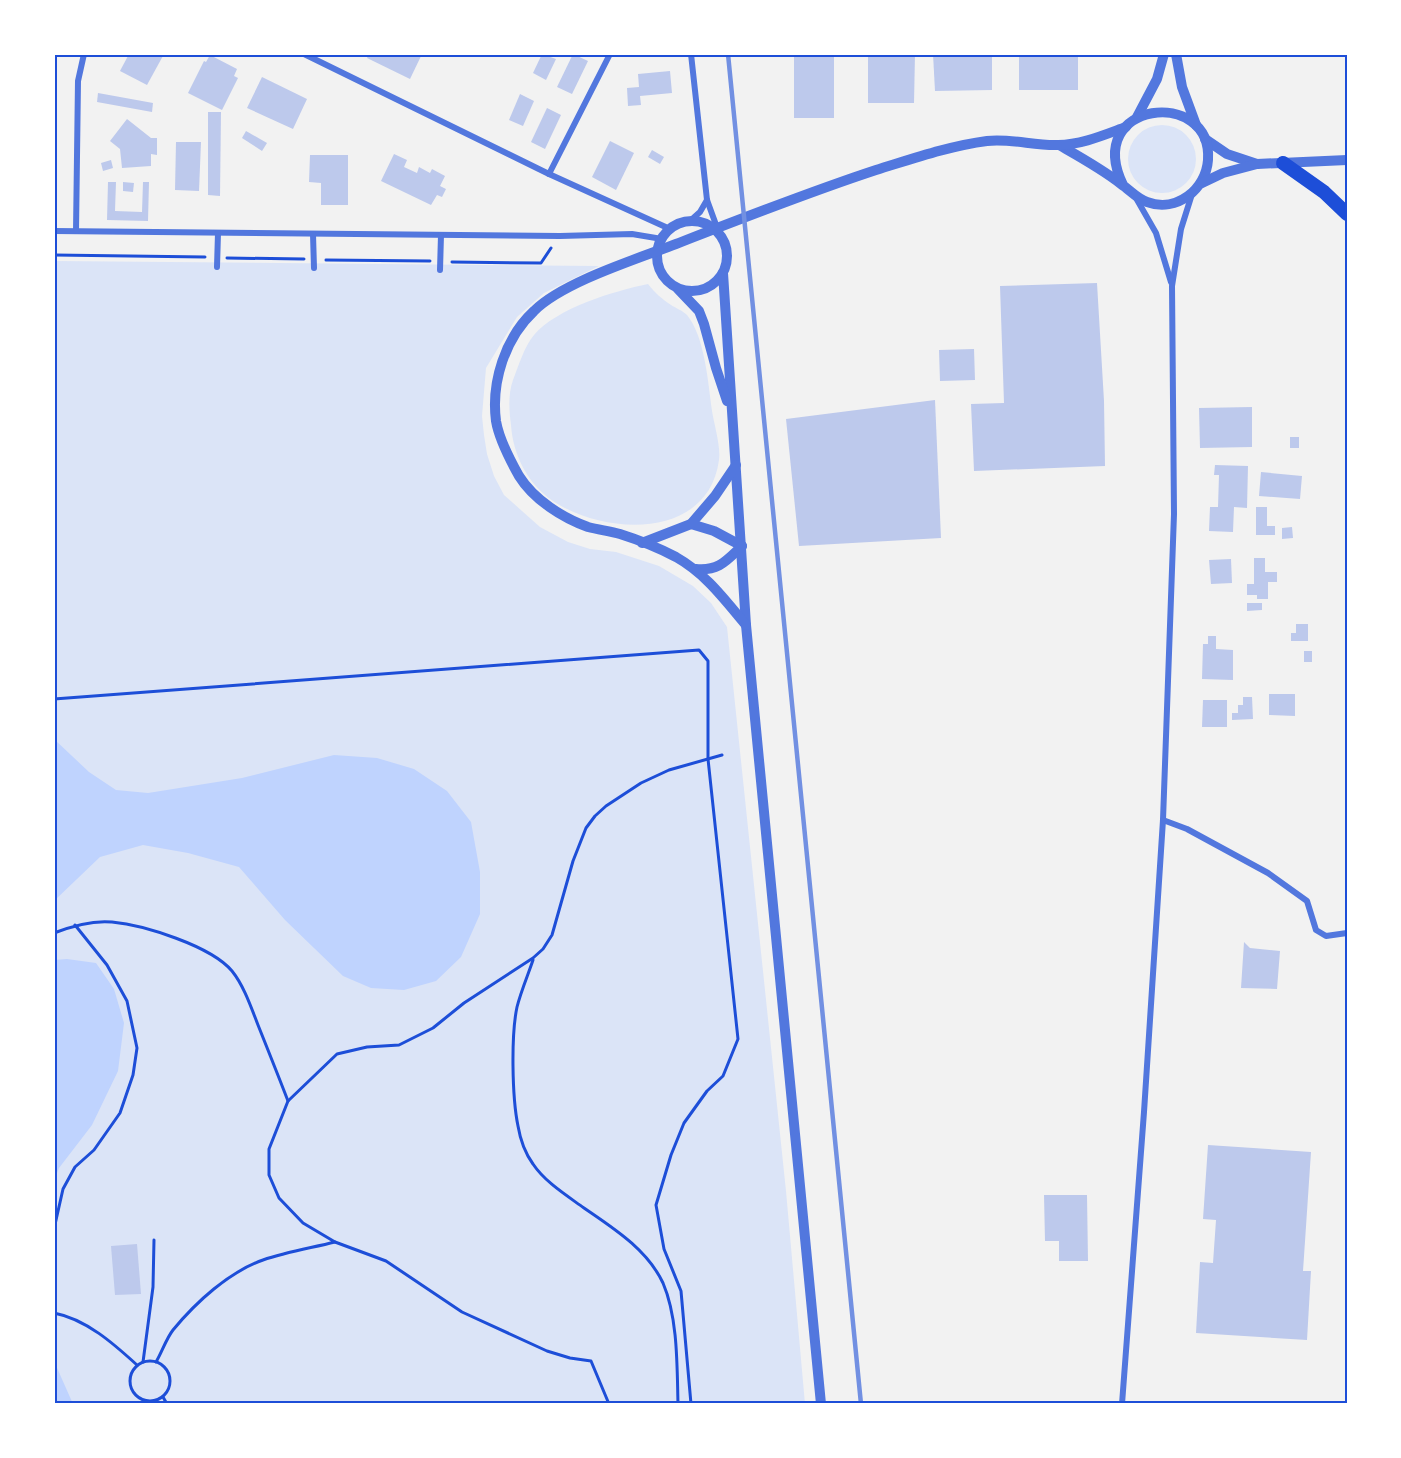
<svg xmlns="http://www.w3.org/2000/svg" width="1401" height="1458" font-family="Roboto,sans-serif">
<rect width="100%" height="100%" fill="#f2f2f2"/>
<g fill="#dbe4f7">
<circle cx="1162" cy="159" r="34"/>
<polygon points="54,261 599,266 544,293 517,317 486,368 482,416 484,435 487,454 494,476 504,495 540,527 568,542 590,549 616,552 659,566 693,586 711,603 727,627 786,1191 805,1404 54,1404"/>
<path d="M648 284C655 293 662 299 671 305 676 308 683 311 687 315 705 337 708 383 712 411 714 424 721 447 719 460 708 540 606 536 553 501 528 484 513 455 511 425 509 410 508 394 513 380 519 365 524 347 534 335 557 308 614 291 648 284Z"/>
</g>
<g fill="#bfd3fe">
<polygon points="54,739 89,772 116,790 148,793 242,778 334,755 377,758 414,769 447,791 471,822 480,872 480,914 461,957 436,981 404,990 371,988 343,976 285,920 239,867 188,853 143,845 100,857 54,901"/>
<polygon points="67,959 96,963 114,989 124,1023 118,1071 92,1125 59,1168 54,1181 54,960"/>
<polygon points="54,1361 73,1404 54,1404"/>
</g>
<g fill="#bdc9ec">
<polygon points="129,54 164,54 147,85 120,71"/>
<polygon points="369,54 422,54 410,79 367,58"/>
<polygon points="542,54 556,59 546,80 533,73"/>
<polygon points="573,54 588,61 572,94 557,87"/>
<rect x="794" y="54" width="40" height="64"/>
<polygon points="868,54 915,54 914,103 868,103"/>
<polygon points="933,54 992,54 992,90 935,91"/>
<rect x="1019" y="54" width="59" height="36"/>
<polygon points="210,55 237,69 234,76 238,78 222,110 188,93 204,61 206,62"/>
<polygon points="670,71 672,93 640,96 641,105 628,106 627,88 639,87 638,74"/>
<polygon points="262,77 307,99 293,129 247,108"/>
<polygon points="98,93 153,103 152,112 97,102"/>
<polygon points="520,94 534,101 523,126 509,120"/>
<polygon points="547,108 561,115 545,149 531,142"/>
<polygon points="208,112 221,112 220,196 208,195"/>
<polygon points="127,119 151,138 157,138 157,155 151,154 151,166 122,168 120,149 110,141"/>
<polygon points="246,131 267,143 262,151 242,138"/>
<polygon points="610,141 634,153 616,190 592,177"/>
<polygon points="176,142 201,142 199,191 175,190"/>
<polygon points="652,150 664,157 660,164 648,157"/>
<polygon points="394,154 407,160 404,167 417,173 419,167 430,173 432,169 445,176 440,186 446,189 442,197 437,195 431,205 381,181"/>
<polygon points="310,155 348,155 348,205 321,205 321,183 309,182"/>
<polygon points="111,160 113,168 103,171 101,163"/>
<polygon points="108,182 116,182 115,211 142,212 143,182 149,182 148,221 107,220"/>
<polygon points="123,182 134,183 133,192 123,191"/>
<polygon points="1097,283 1104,401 1105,466 974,471 971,404 1004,403 1000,286"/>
<polygon points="974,349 975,380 940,381 939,350"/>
<polygon points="935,400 941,538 799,546 786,419"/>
<polygon points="1252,407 1252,447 1200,448 1199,408"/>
<rect x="1290" y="437" width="9" height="11"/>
<polygon points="1215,465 1248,466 1247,508 1234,507 1233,532 1209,531 1210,507 1218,507 1219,475 1214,475"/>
<polygon points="1261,472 1302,476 1300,499 1259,496"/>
<polygon points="1256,507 1267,507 1267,526 1275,526 1275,535 1256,535"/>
<polygon points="1292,527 1293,538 1282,539 1282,528"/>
<polygon points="1254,558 1265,558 1265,572 1277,572 1277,582 1268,582 1268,599 1257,599 1257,595 1247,595 1247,584 1254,584"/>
<polygon points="1231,559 1232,583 1211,584 1209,560"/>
<polygon points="1247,603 1262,603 1262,610 1247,611"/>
<polygon points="1296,624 1308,624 1308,641 1291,641 1291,633 1296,633"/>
<polygon points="1208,636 1216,636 1216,649 1233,650 1233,680 1202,679 1203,644 1208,644"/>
<rect x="1304" y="651" width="8" height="11"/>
<polygon points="1269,694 1295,694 1295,716 1269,715"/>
<polygon points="1243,697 1252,697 1253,719 1232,720 1232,713 1238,713 1238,705 1243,705"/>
<polygon points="1203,700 1227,700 1227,727 1202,727"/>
<polygon points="1244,942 1250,948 1280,951 1277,989 1241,988"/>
<polygon points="1208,1145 1311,1152 1303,1271 1311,1271 1307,1340 1196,1333 1200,1262 1213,1263 1216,1220 1203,1219"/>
<polygon points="1044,1195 1087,1195 1088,1261 1059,1261 1059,1241 1045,1241"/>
<polygon points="137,1244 141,1294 115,1295 111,1246"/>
</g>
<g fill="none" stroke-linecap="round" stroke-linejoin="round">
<g stroke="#1d4ed8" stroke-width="3">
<polyline points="54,255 205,257"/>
<polyline points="227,258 304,259"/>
<polyline points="326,260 430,261"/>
<polyline points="452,262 541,263 551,248"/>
<polyline points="54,699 699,650 708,661 708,759 738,1039 723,1076 707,1091 684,1123 671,1155 656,1205 664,1249 681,1291 691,1404"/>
<path d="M54 933C72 926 92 920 112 922 144 925 211 946 232 971 244 986 251 1007 258 1025 268 1050 278 1075 288 1101"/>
<path d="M533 960C528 975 521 991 517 1007 511 1035 512 1097 518 1126 520 1138 525 1153 533 1164 545 1182 566 1195 584 1208 613 1228 647 1249 663 1283 678 1318 677 1366 678 1404"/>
<polyline points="54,1229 63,1189 75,1167 94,1150 120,1113 133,1075 137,1048 127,1001 107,965 75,925"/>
<polyline points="335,1242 386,1261 462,1312 547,1351 570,1358 591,1361 609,1404"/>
<path d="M54 1313C86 1319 114 1344 137 1365"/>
<circle cx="150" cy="1381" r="20"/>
<polyline points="143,1362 153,1287 154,1240"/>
<path d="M156 1362C162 1352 166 1339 173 1330 196 1302 229 1272 263 1260 286 1252 311 1248 335 1242L303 1223 279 1198 269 1175V1149L288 1101 337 1054 367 1047 399 1045 433 1028 464 1003 533 958 543 949 552 935 573 861 586 828 595 816 606 806 641 783 669 770 722 755"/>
<polyline points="163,1397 167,1404"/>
</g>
<g stroke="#5277de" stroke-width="6">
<polyline points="304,54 549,174 670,229"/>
<polyline points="691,54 707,200 719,233"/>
<polyline points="549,174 610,54"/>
<polyline points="1136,198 1156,233 1171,282"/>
<polyline points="690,221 700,212 707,200"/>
<polyline points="54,231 560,236 632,234 662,239"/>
<polyline points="76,231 78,81 84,54"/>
<polyline points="313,234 314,268"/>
<polyline points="217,267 218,233"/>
<polyline points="440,270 441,235"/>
<polyline points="1163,820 1187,829 1268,873 1307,901 1316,930 1326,936 1347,933"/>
<polyline points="1122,1404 1144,1112 1163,820 1174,514 1172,286 1181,229 1192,194"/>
</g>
<g stroke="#5277de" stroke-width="10">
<polyline points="1176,54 1182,87 1196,125"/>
<polyline points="1137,117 1157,79 1164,54"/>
<polyline points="1205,139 1227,154 1257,164"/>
<path d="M1059 145C1080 157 1102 169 1121 184 1130 190 1136 198 1147 202 1177 213 1206 189 1208 160 1213 87 1082 100 1123 185"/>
<polyline points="1202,183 1223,173 1257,164 1347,160"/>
<circle cx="692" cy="256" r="35"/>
<polyline points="723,273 746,625 821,1404"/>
<polyline points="678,289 699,311 704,324 716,368 727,401"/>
<polyline points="691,524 714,531 742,546"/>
<polyline points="642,543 691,524 715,496 736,465"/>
<path d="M696 569C719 571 726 561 742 546"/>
<path d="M746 625C724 599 706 574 676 557 659 548 639 540 620 534 610 531 599 530 588 527 563 518 534 500 519 476 510 460 499 439 496 421 491 382 505 338 534 311 563 282 637 259 676 244 743 218 809 192 876 170 912 159 949 146 987 141 1010 138 1035 146 1058 145 1081 145 1104 135 1126 127"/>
</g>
<polyline stroke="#1d4ed8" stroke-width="14" points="1283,163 1324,192 1347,214"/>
<polyline stroke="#7290e2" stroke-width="4.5" points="728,54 861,1404"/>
</g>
<rect width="1401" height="1458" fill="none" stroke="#ffffff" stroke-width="111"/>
<rect x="56" y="56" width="1290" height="1346" fill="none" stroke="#1d4ed8" stroke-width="2"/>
</svg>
